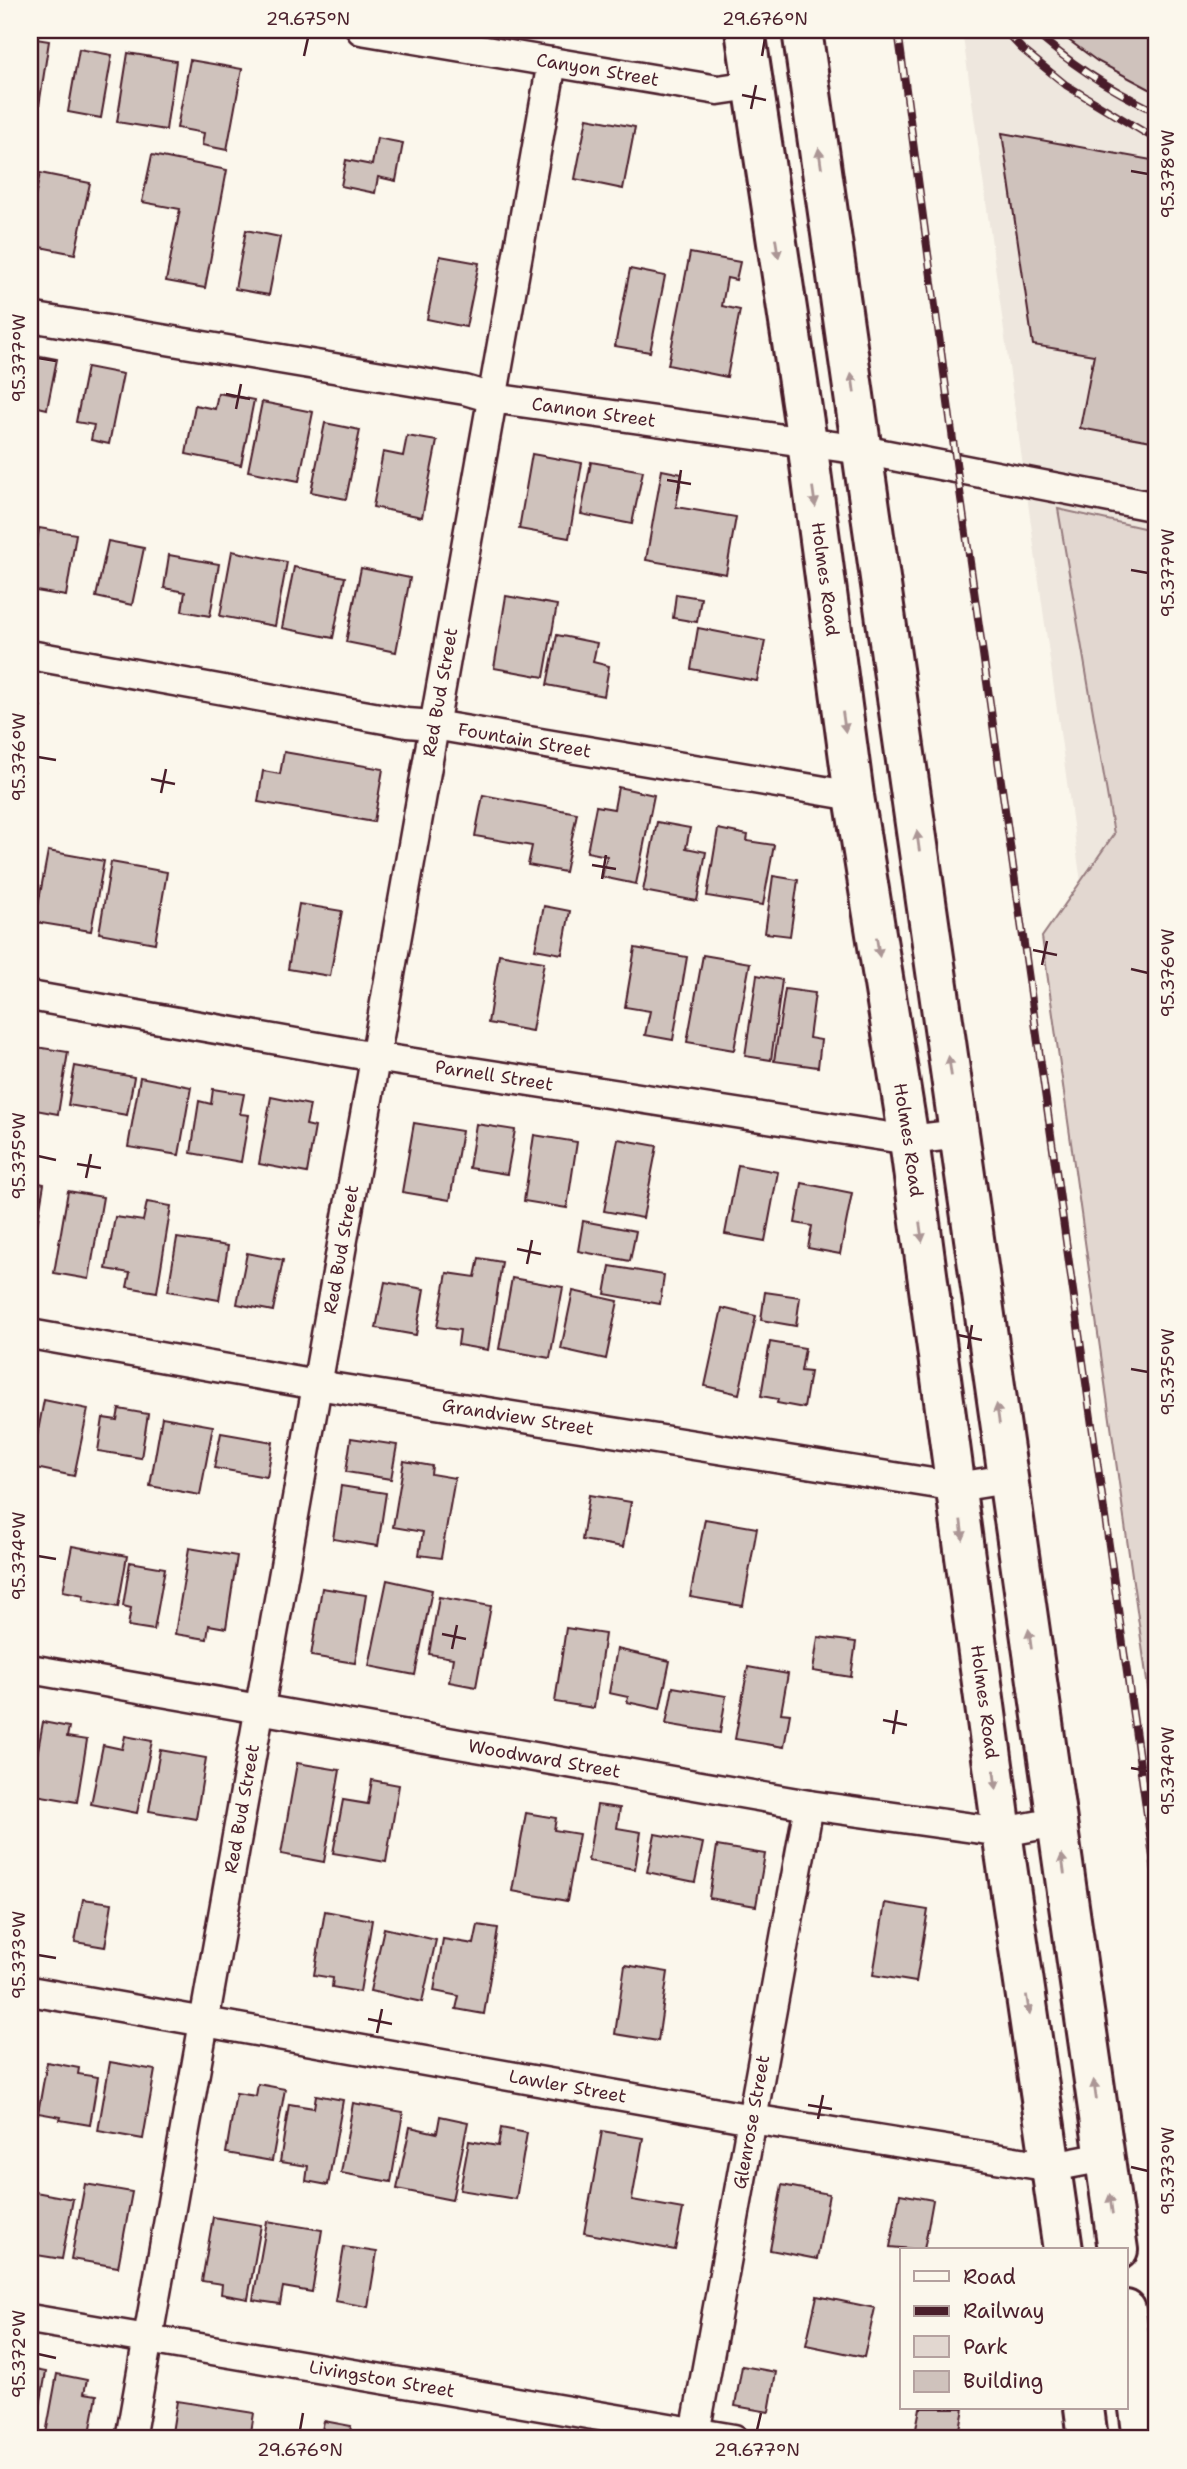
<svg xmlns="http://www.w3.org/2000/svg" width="1187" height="2469" font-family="'Shantell Sans',sans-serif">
<rect width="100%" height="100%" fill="#fbf7ec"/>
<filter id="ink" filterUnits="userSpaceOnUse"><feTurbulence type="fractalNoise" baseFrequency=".0143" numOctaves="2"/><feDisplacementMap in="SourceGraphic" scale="14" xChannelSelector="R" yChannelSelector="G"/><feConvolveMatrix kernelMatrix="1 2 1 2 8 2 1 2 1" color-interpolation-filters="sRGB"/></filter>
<g filter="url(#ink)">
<polygon fill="#eee7de" points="962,30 1157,30 1157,1427"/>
<polygon fill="#e2d7d0" stroke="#967b7e" stroke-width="2" points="1058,509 1157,531 1157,1752 1042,937 1114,834"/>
<g fill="#cfc2bc" stroke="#4a1f2b" stroke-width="2">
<polygon points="1055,30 1157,30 1157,93 1097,61"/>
<polygon points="30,38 49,41 39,106 30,105"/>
<polygon points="79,49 112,55 101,118 68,112"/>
<polygon points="128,53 176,61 166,130 117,122"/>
<polygon points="190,60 242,69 227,150 202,145 204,133 177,128"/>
<polygon points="587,118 635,127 623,189 575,179"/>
<polygon points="1002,133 1157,161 1157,442 1080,428 1094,355 1033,345"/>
<polygon points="377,138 403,143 396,181 378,177 375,193 341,186 346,160 372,165"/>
<polygon points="152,155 227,170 205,288 166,281 180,209 142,202"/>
<polygon points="40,173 90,183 75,254 30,245 30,221"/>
<polygon points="246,230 280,237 269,295 235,289"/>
<polygon points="690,253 740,262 736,280 727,278 722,306 740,310 727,377 668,365"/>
<polygon points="440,256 479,263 466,327 427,319"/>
<polygon points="630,269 665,276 650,352 615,346"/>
<polygon points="30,354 57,359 47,409 30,405"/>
<polygon points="87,367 123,374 109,444 91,440 94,425 76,422"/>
<polygon points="218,393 254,400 241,465 186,454 195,405 215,409"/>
<polygon points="262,402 313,412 299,481 248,471"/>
<polygon points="325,423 360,430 346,499 311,492"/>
<polygon points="407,436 437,441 422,517 373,507 383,452 403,456"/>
<polygon points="532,454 582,463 569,538 519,529"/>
<polygon points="591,462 643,471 632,524 581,514"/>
<polygon points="662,470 682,474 676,507 736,517 726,574 646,560"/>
<polygon points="39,528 76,534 66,596 30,590"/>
<polygon points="108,541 144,548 132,605 96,597"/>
<polygon points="232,551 287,562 275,626 220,616"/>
<polygon points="169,555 219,564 210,616 182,611 185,592 164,588"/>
<polygon points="294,567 345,577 333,638 282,628"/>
<polygon points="361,568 410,578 396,652 346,642"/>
<polygon points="676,594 701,598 697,622 673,618"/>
<polygon points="506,596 557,605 544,677 494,668"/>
<polygon points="698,628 765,641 757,681 691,669"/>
<polygon points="557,635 597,643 593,662 609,666 604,696 547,685"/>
<polygon points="30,706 41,708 30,760"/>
<polygon points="284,752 383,769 374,822 258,802 263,771 280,774"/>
<polygon points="618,787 654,795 636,884 602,877 607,856 587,852 596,806 614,809"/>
<polygon points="483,795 577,813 565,872 528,865 532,846 475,836"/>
<polygon points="657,822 690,828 686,848 706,852 697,901 643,891"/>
<polygon points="718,829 748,835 747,841 774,845 763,905 707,896"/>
<polygon points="48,851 104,861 91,931 35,922"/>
<polygon points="111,862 167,872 155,943 99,933"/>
<polygon points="773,876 798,880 790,936 765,933"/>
<polygon points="299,904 342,911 330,976 288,969"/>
<polygon points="544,906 570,911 562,954 535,949"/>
<polygon points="635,948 687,957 673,1040 645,1035 650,1011 625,1007"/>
<polygon points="499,954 544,962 532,1031 488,1023"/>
<polygon points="703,955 750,963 734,1050 687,1042"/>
<polygon points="757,975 782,980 771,1060 745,1056"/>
<polygon points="785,989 815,993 809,1038 821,1040 818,1067 774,1061"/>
<polygon points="36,1047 68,1052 58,1114 30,1109 30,1089"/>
<polygon points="75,1066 134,1077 127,1115 68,1105"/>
<polygon points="140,1077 191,1087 179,1155 128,1147"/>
<polygon points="213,1089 244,1094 240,1114 249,1115 241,1162 191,1153 199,1101 211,1104"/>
<polygon points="271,1097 310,1105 306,1125 315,1127 307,1173 259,1164"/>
<polygon points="414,1123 462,1131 450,1200 402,1192"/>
<polygon points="476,1124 515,1130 507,1174 469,1168"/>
<polygon points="534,1135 577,1142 567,1208 524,1201"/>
<polygon points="618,1139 657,1146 643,1218 604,1211"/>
<polygon points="738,1165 778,1172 765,1241 725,1234"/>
<polygon points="30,1181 44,1184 30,1268"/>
<polygon points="802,1183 852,1193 840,1254 808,1248 812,1226 795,1223"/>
<polygon points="68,1191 103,1197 89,1279 54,1273"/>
<polygon points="147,1202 171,1206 157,1292 127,1287 130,1273 106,1269 115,1217 143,1221"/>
<polygon points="583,1221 636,1231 630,1261 578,1251"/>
<polygon points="177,1238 228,1246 219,1300 168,1291"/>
<polygon points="247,1253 283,1260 273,1311 237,1304"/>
<polygon points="479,1258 502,1262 488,1350 458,1345 460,1330 437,1327 447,1273 475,1277"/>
<polygon points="610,1266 664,1275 660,1304 605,1294"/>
<polygon points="512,1278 563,1287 550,1358 499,1349"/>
<polygon points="385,1282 424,1289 416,1335 376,1328"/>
<polygon points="573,1291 618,1301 606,1359 561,1349"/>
<polygon points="765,1292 800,1297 796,1326 761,1320"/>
<polygon points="722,1308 756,1316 739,1394 705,1386"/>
<polygon points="770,1342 805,1348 801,1371 810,1372 804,1408 777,1403 778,1399 761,1396"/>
<polygon points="44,1400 88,1409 74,1476 31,1467"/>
<polygon points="119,1409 148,1414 141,1458 98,1451 103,1418 117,1420"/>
<polygon points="162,1417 213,1426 200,1495 150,1486"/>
<polygon points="221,1433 273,1442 267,1477 214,1468"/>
<polygon points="351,1438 397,1445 391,1479 346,1472"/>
<polygon points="404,1461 432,1466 431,1474 455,1478 441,1558 419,1555 423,1532 393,1527"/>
<polygon points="341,1486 386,1493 378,1546 333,1539"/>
<polygon points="589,1495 631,1502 623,1547 582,1540"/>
<polygon points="705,1519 757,1528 743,1606 690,1597"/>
<polygon points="72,1546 127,1556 118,1607 83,1600 84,1595 63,1591"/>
<polygon points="189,1548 237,1556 226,1628 209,1625 207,1639 175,1634"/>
<polygon points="130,1562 165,1568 154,1630 128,1626 131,1608 123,1606"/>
<polygon points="387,1580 432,1590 415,1675 369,1666"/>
<polygon points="322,1588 366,1595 355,1663 311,1656"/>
<polygon points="439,1597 491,1606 476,1687 449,1682 453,1658 429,1654"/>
<polygon points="566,1628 605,1634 594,1708 555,1702"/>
<polygon points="818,1637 856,1642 851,1677 813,1671"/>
<polygon points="617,1649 670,1661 660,1709 627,1702 628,1697 609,1693"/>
<polygon points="748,1667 788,1674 781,1713 790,1714 784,1747 735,1739"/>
<polygon points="673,1687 726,1696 720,1733 666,1724"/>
<polygon points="43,1722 69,1727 67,1737 87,1740 77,1802 30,1794"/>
<polygon points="125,1736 152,1741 137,1813 91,1804 103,1745 122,1749"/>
<polygon points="160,1750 206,1758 196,1819 149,1811"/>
<polygon points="297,1763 340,1770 324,1862 281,1854"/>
<polygon points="372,1780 399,1785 386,1862 333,1853 343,1800 368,1804"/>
<polygon points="597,1805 620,1808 617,1828 641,1832 635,1869 588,1861"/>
<polygon points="526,1813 556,1818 554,1830 579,1834 567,1901 512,1891"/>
<polygon points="655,1834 703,1843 695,1882 647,1872"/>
<polygon points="717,1846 765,1854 756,1906 709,1898"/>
<polygon points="83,1899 112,1903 105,1947 75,1942"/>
<polygon points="885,1903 928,1910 916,1982 873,1975"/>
<polygon points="325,1911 372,1920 360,1992 332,1987 333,1978 314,1975"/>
<polygon points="478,1925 498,1928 484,2014 456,2009 459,1996 434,1991 443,1939 474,1944"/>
<polygon points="384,1928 436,1940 422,2002 370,1991"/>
<polygon points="625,1965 668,1972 658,2041 615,2034"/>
<polygon points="47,2062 79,2068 78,2074 98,2077 90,2125 60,2120 61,2117 38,2113"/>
<polygon points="110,2062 155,2070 143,2139 98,2131"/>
<polygon points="258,2084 285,2089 272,2161 226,2153 236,2093 256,2096"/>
<polygon points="316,2095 343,2100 328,2185 306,2181 308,2166 280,2162 289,2104 314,2108"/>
<polygon points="353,2103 403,2112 391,2182 341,2173"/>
<polygon points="440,2116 468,2122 452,2200 397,2189 410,2127 437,2133"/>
<polygon points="501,2128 527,2133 516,2199 460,2190 469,2141 498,2146"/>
<polygon points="602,2131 643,2138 632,2200 683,2209 675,2250 584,2233"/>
<polygon points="85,2184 132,2192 118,2267 71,2259"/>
<polygon points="782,2185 829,2194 817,2259 770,2250"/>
<polygon points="30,2191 73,2199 62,2259 30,2254"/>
<polygon points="900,2194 933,2200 924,2250 890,2247"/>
<polygon points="213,2217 261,2225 248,2299 221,2294 222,2284 202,2281"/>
<polygon points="267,2221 322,2230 312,2292 283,2287 280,2304 253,2300"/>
<polygon points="344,2247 377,2252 368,2307 335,2301"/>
<polygon points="817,2296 875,2308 864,2357 806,2345"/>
<polygon points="742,2366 776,2372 769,2412 735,2406"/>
<polygon points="30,2369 46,2372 34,2439 30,2439"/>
<polygon points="57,2374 87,2380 84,2393 97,2395 89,2439 45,2439"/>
<polygon points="177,2401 254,2413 250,2439 171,2439"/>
<polygon points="920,2408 964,2408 959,2436 916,2429"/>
<polygon points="324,2421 351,2426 349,2439 320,2439"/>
</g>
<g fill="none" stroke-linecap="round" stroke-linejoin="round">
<g stroke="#4a1f2b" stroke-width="33">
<g id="minor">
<path id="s1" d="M361 30 718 90 752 85"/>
<path id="s2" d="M30 317 465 390 492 398 862 450 1157 507"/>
<path id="s3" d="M30 655 407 723 434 725 854 796"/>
<path id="s4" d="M30 996 375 1057 909 1140 960 1134"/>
<path id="s5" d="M30 1334 317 1385 957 1487 1007 1479"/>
<path id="s6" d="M30 1669 809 1805 1002 1832 1057 1822"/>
<path id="s7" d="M30 1991 752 2119 1052 2167 1105 2157"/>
<path id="s8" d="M30 2319 734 2439"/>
<path id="s9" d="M130 2439 552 62"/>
<path id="s10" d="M694 2439 809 1805"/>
</g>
</g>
<g stroke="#4a1f2b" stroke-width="44">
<g id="secondary">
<path id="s11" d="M745 30 807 442 854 796 909 1140 1002 1832 1063 2250"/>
<polyline points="802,30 1118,2250"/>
<polyline points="1126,2310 1143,2439"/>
<polyline points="1084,2408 1088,2439"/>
</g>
</g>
<use href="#minor" stroke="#fbf7ec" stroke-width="28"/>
<use href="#secondary" stroke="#fbf7ec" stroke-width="38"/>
<g stroke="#4a1f2b" stroke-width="8">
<g id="rail">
<polyline points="898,30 957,470 1157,1885"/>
<polyline points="1004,30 1022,49 1066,85 1157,140"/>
<path d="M1033 30C1070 65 1111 90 1157 112"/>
</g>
</g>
<use href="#rail" stroke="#fbf7ec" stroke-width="5" stroke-dasharray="16" stroke-linecap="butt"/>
</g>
<defs><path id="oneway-solid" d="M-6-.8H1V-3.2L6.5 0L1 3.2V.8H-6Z" transform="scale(1.75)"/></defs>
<g fill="#ab9695">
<use href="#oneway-solid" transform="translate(820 158) rotate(-98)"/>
<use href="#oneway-solid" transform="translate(777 248) rotate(81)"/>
<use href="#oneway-solid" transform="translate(853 383) rotate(-98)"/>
<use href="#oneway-solid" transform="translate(814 497) rotate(82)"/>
<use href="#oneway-solid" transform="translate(844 722) rotate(82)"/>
<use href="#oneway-solid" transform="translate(918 841) rotate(-98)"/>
<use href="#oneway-solid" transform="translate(878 947) rotate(81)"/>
<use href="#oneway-solid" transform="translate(950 1066) rotate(-98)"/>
<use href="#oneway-solid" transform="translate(921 1232) rotate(82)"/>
<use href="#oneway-solid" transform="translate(998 1414) rotate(-98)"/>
<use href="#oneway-solid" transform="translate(962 1530) rotate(83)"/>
<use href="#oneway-solid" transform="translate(1030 1639) rotate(-98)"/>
<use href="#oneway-solid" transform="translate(995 1780) rotate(83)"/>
<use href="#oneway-solid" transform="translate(1063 1864) rotate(-98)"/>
<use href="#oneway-solid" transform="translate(1028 2005) rotate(81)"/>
<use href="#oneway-solid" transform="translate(1095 2090) rotate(-98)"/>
<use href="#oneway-solid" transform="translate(1111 2204) rotate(-98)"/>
</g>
</g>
<path fill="none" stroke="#4a1f2b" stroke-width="2.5" d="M304 56 308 38M762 56 765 38M742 95 766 100M751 109 756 85M1131 171 1148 174M38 358 56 361M226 394 250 399M236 409 241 384M667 480 691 484M677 494 681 470M1131 570 1148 573M38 757 56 760M151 779 175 784M161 793 166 769M592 865 616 869M602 879 606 855M1033 950 1057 955M1042 965 1047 941M1131 969 1148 973M38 1156 56 1160M77 1164 101 1168M86 1178 91 1154M517 1249 541 1254M527 1264 532 1240M958 1335 982 1340M968 1349 972 1325M1131 1369 1148 1372M38 1556 56 1559M442 1634 466 1639M452 1649 457 1625M883 1720 907 1725M893 1734 897 1710M1131 1768 1148 1771M38 1955 56 1958M368 2019 392 2024M377 2033 382 2009M808 2105 832 2109M818 2119 823 2095M1131 2167 1148 2171M38 2354 56 2358M300 2430 303 2413M757 2430 761 2413"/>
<g text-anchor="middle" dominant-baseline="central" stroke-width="6" stroke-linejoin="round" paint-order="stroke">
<g font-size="18" fill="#4a1f2b" stroke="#fbf7ec">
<text stroke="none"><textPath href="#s1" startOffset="240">Canyon Street</textPath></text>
<text stroke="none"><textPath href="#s2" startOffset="572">Cannon Street</textPath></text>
<text stroke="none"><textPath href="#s11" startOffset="555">Holmes Road</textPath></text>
<text stroke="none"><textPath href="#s9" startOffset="1774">Red Bud Street</textPath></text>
<text stroke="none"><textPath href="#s3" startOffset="502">Fountain Street</textPath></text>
<text stroke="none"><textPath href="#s4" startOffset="471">Parnell Street</textPath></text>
<text stroke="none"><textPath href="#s11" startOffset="1122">Holmes Road</textPath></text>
<text stroke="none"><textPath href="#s9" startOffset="1208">Red Bud Street</textPath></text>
<text stroke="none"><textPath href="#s5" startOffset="495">Grandview Street</textPath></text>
<text stroke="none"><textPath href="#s11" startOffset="1689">Holmes Road</textPath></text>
<text stroke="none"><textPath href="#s6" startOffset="522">Woodward Street</textPath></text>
<text stroke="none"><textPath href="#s9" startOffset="640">Red Bud Street</textPath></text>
<text stroke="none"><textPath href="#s7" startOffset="546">Lawler Street</textPath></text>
<text stroke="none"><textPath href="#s10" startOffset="322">Glenrose Street</textPath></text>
<text stroke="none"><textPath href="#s8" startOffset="357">Livingston Street</textPath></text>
</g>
</g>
<rect width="1187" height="2469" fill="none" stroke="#fbf7ec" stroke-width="77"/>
<rect x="900" y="2248" width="228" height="161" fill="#fbf7ec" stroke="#b4a19f" stroke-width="2"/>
<rect x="914" y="2271" width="35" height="10" fill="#fbf7ec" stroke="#b4a19f" stroke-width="2"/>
<text x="963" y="2284" font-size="21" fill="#4a1f2b">Road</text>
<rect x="914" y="2306" width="35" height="10" fill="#4a1f2b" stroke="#b4a19f" stroke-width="2"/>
<text x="963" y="2318" font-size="21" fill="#4a1f2b">Railway</text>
<rect x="914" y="2336" width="35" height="21" fill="#e2d7d0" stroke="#b4a19f" stroke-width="2"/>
<text x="963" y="2354" font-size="21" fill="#4a1f2b">Park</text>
<rect x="914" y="2371" width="35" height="21" fill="#cfc2bc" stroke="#b4a19f" stroke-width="2"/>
<text x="963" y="2388" font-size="21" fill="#4a1f2b">Building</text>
<rect x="38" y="38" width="1110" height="2392" fill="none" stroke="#4a1f2b" stroke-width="2.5"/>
<g font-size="18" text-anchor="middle" fill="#4a1f2b">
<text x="308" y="25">29.675°N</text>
<text x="765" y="25">29.676°N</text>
<text transform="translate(1168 174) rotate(-90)" y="6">95.378°W</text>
<text transform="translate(19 358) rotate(-90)" y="6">95.377°W</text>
<text transform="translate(1168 573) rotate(-90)" y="6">95.377°W</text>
<text transform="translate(19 757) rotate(-90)" y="6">95.376°W</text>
<text transform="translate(1168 973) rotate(-90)" y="6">95.376°W</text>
<text transform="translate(19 1156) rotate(-90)" y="6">95.375°W</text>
<text transform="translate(1168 1372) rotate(-90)" y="6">95.375°W</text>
<text transform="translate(19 1556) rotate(-90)" y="6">95.374°W</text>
<text transform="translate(1168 1771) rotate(-90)" y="6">95.374°W</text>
<text transform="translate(19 1955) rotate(-90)" y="6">95.373°W</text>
<text transform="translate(1168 2171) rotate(-90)" y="6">95.373°W</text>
<text transform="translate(19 2354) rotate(-90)" y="6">95.372°W</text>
<text x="300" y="2456">29.676°N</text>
<text x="757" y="2456">29.677°N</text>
</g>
</svg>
